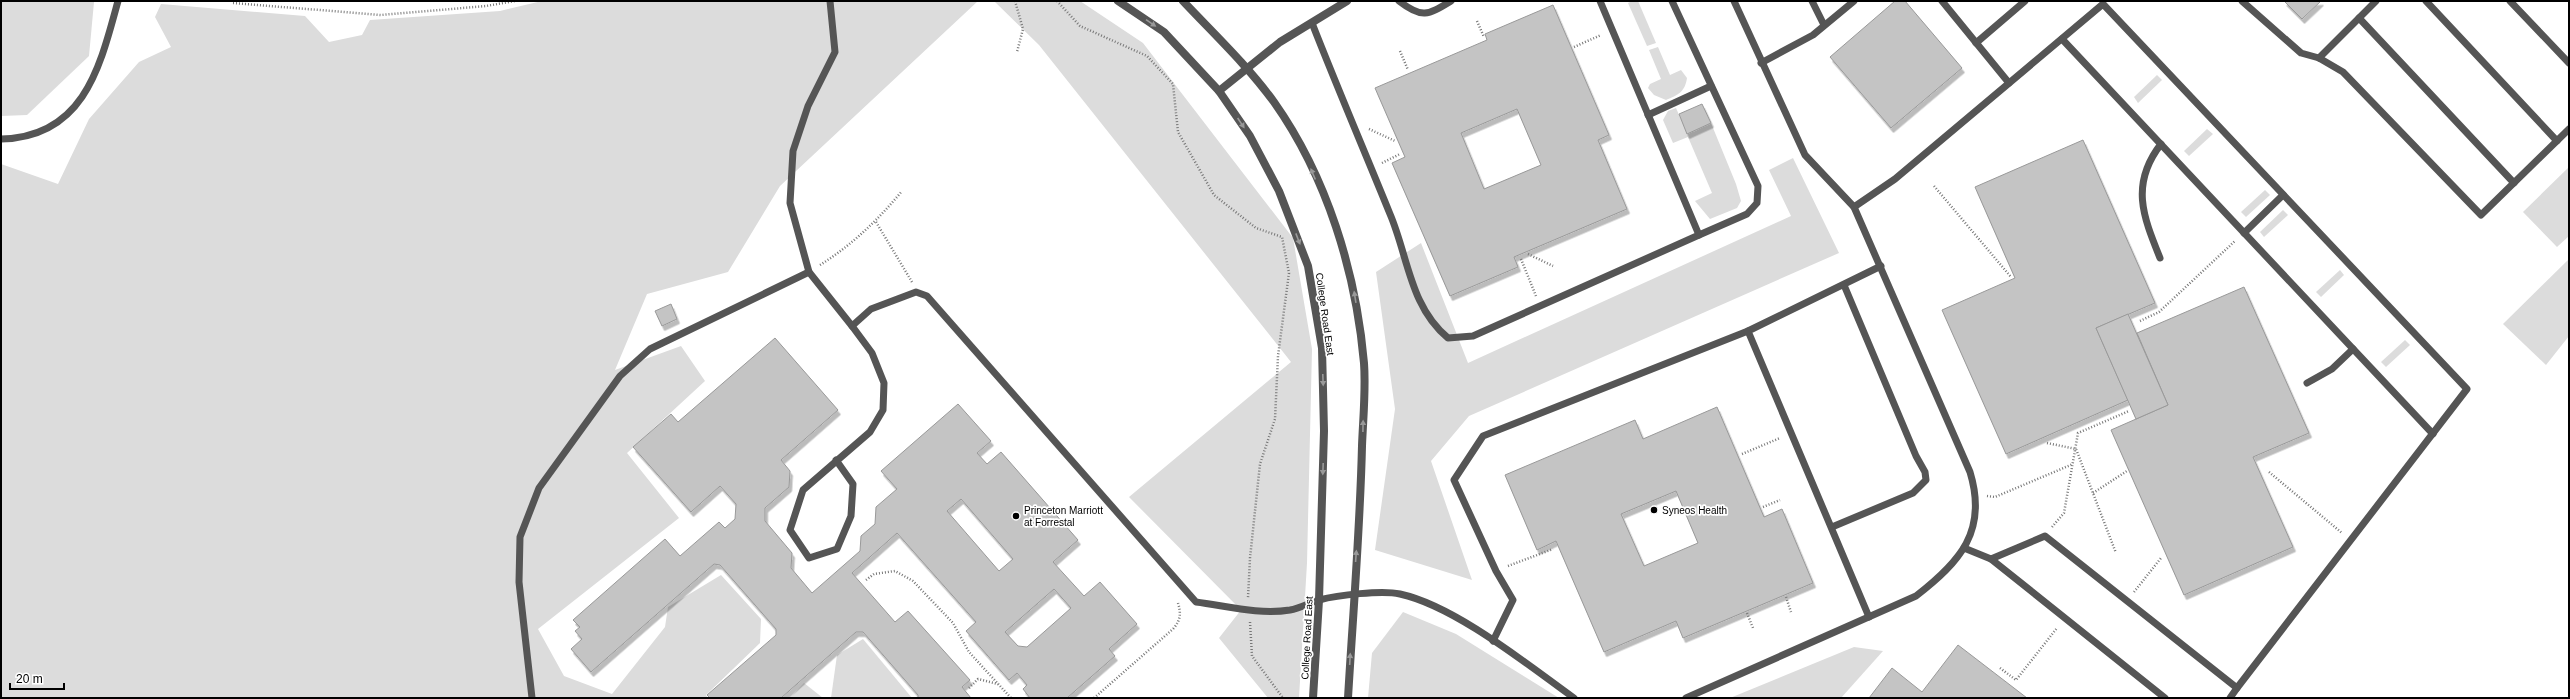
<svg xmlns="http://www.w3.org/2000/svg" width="2570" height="699" font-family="Helvetica,sans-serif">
<defs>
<filter id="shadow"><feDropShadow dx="2.5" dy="4.5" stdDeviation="0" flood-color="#0004"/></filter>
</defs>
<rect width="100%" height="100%" fill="#fff"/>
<g fill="#dcdcdc">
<polygon points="1,1 94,2 89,56 27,115 1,116"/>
<polygon points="542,1 978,1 780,186 728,272 647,294 615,370 681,346 705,381 627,453 679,518 538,629 564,676 612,694 665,627 668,607 721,575 761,619 760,643 706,695 708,698 1,698 1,164 58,184 89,119 139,62 171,47 155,17 161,4 305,16 329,42 362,35 370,20 500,11"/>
<polygon points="994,1 1080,1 1143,43 1293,238 1312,349 1307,563 1299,698 1268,698 1219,638 1241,610 1129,497 1291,362 1039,45"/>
<polygon points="1632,1 1638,1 1656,43 1647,46 1628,3"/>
<path d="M1658 47 1670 75 1681 70 1687 78C1685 92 1678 95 1666 100L1654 95 1648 88 1650 84 1661 79 1649 50Z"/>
<polygon points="2157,75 2162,80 2138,103 2134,97"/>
<polygon points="1676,108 1687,133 1711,123 1736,184 1741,201 1737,208 1710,219 1695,201 1712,193 1688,137 1673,143 1663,120 1668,111"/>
<polygon points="2207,129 2213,134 2189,156 2184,151"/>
<polygon points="1793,158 1839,253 1469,416 1431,461 1472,580 1375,550 1395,409 1376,272 1421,243 1468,363 1791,216 1769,170"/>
<polygon points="2569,167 2569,236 2557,247 2523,212"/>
<polygon points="2265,190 2270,195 2246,217 2241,212"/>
<polygon points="2283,210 2288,215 2264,237 2260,232"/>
<polygon points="2569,259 2569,336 2546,365 2503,324"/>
<polygon points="2340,270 2344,275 2321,297 2316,292"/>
<polygon points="2405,340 2410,345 2386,367 2381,362"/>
<polygon points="1403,612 1456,634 1559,698 1368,698 1372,653"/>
<polygon points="863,639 912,698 831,698 837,655"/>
<polygon points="1854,647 1883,651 1841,698 1730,698"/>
<polygon points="804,683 823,698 790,698"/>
</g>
<g fill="#c4c4c4" stroke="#999" fill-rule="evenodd" filter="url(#shadow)">
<polygon points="1895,1 1905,1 1962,68 1891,128 1830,57"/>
<polygon points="2284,1 2321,1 2302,19"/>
<path d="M1553 5 1609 135 1598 140 1627 209 1514 257 1518 267 1450 296 1392 163 1405 157 1375 88 1487 40 1485 34ZM1517 109 1541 165 1484 189 1461 133Z"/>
<polygon points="1702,104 1711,123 1687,134 1679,114"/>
<polygon points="2083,140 2155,303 2096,328 2128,400 2006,454 1942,310 2015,278 1975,187"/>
<polygon points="2244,287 2309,433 2253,457 2293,547 2184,595 2111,430 2168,405 2137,333"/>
<polygon points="671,304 677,319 662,326 655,311"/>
<polygon points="2128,314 2168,405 2136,419 2096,328"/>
<path d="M775 338 838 410 781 460 790 471 789 487 765 508V521L792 553 791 568 812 593 860 551 861 536 875 524 876 507 897 489 881 471 958 404 991 441 977 453 987 464 1001 452 1078 540 1053 562 1084 596 1100 582 1137 624 1109 649 1115 656 1067 698H1030L1023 689 1027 685 1017 673 1009 680 966 631 976 622 897 533 852 573 895 622 908 611 970 680 962 687 971 698H918V695L863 632H856L781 698H710L707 695 776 635V629L720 565 714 564 591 672 571 649 582 639 575 631 580 627 573 620 665 539 680 556 719 522 725 528 735 519 736 504 720 486 691 512 633 447 671 414 678 422ZM961 499 1013 559 999 571 947 511ZM1054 589 1071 608 1027 647 1018 646 1005 632Z"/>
<path d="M1717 407 1764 517 1782 509 1813 583 1683 638 1676 621 1604 652 1556 541 1537 550 1505 475 1635 420 1643 439ZM1676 491 1698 543 1644 566 1621 514Z"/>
<polygon points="1958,645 2027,698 1869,698 1892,668 1922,692"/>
</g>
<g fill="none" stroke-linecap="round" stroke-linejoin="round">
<g stroke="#777" stroke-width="2.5" stroke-dasharray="1 2" stroke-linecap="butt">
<polyline points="1015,1 1023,29 1017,52"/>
<polyline points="1057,1 1080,26 1147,56 1173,84 1178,132 1214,195 1256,228 1282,237 1289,273 1278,356 1275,419 1260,464 1250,558 1248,598"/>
<polyline points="233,3 381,15 486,6 515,1"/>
<polyline points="1477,21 1484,37"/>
<polyline points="1574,47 1601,35"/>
<polyline points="1400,51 1408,70"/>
<polyline points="1369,129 1395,141"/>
<polyline points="1382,163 1400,154"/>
<polyline points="1934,186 2011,277"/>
<polyline points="876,222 912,282"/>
<polyline points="1528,254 1553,266"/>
<polyline points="1521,259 1536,296"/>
<path d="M820 265C852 245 878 220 902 191"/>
<polyline points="2140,321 2159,312 2235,241"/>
<polyline points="2047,443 2076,449 2116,553"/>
<polyline points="1742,454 1780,438"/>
<polyline points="2269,472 2342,533"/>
<polyline points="2093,493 2127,471"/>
<polyline points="1987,496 1995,497 2073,464"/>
<polyline points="1763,507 1780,500"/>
<polyline points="2052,527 2064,513 2078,433 2129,411"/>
<polyline points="1508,566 1553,549"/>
<polyline points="866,580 874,574 895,571 913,581 953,623 969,652 1011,698"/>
<polyline points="2134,592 2161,558"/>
<polyline points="1786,597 1791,612"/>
<polyline points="1747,613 1753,628"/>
<polyline points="1250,622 1252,656 1283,698"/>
<polyline points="2000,668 2016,680 2057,628"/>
<polyline points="969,688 978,679 998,684"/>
<path d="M1094 698 1173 629C1181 620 1181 613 1178 603"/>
</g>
<g stroke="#555" stroke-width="7">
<path d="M830 1 835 52 808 106 793 151 790 203 809 272 852 326 871 309 916 292 927 296 1196 602C1227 606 1259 615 1290 610 1300 608 1309 603 1319 600 1338 595 1382 590 1400 594 1455 606 1528 665 1574 698"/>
<path d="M1399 1C1422 19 1428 15 1451 1"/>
<polyline points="1672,1 1758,186 1757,203 1747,214 1699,235"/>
<polyline points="1812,1 1824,25"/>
<polyline points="1942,1 2009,83"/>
<polyline points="2242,1 2301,53 2319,58 2343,72 2481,215 2569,129"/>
<polyline points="2426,1 2557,141"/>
<polyline points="2510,1 2569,63"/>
<polyline points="2359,18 2514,183"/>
<path d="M1312 23C1337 87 1364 150 1390 214 1408 256 1410 307 1448 338L1473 336 1699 235 1600 1"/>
<polyline points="2062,39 2433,434"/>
<polyline points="1976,43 2025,1"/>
<polyline points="2319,58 2376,1"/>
<polyline points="1761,63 1813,35 1854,1"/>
<polyline points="1648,115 1711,86"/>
<path d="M1 139C84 137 100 67 118 1"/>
<polyline points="1854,207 1895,179 2103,4 2467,389 2237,688 2045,536 1991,559 1964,548"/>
<polyline points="2244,233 2283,195"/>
<path d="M2160 258C2143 216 2130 184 2161 144"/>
<polyline points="2307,383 2332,369 2353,349"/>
<polyline points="836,460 853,484 851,516 837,549 809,558 790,530 803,490 870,432 883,410 884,383 872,353 852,326"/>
<polyline points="1832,527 1913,493 1926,480 1925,472 1916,456 1844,285"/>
<polyline points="1991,559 2165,698"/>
<polyline points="1869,617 1748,331 1881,266"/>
<polyline points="1493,641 1513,600 1496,571 1454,480 1483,436 1748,331"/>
<polyline points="532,698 519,582 520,537 539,488 620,376 650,349 809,272"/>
<path d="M1686 698 1916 596C1960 562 1988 531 1970 472L1854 207 1805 155 1734 1"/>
<polyline points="2230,698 2237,688"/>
</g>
<polyline stroke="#555" stroke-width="8" points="1219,91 1280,42 1347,1"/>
<g stroke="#555" stroke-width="8">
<polyline points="1118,1 1164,32 1219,91 1250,136 1279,191 1308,266 1322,348 1324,431 1319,600 1313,698"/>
<path d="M1183 1C1214 34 1247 65 1274 102 1327 177 1356 272 1364 363 1366 390 1363 419 1362 446 1360 530 1353 614 1348 698"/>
</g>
</g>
<defs><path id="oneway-solid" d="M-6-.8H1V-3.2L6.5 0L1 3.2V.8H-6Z"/></defs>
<g fill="#999">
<use href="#oneway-solid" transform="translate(1151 23) rotate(34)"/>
<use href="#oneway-solid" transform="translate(1241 123) rotate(56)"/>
<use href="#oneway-solid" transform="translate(1313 174) rotate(-113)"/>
<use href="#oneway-solid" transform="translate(1298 239) rotate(69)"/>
<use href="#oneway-solid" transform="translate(1355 297) rotate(-99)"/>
<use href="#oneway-solid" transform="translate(1323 380) rotate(88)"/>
<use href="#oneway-solid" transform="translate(1363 426) rotate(-89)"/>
<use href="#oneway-solid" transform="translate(1323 469) rotate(92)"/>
<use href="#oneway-solid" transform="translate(1356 556) rotate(-86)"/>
<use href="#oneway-solid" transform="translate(1350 659) rotate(-87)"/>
</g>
<g fill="#000" stroke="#fff" stroke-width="1.5">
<circle cx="1654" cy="510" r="4"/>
<circle cx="1016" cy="516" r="4"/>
</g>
<g text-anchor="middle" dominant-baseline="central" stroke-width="3.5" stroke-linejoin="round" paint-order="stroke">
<g font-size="10" fill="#000" stroke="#fff">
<text transform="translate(1325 314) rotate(82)">College Road East</text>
<text transform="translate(1307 638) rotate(-87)">College Road East</text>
</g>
<g font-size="10" fill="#000" stroke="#fff" text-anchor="start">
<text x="1024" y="510">Princeton Marriott<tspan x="1024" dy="12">at Forrestal</tspan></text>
<text x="1662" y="510">Syneos Health</text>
</g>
</g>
<rect width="2570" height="699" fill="none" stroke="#000000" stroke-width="4"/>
<path d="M10 683v6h54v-6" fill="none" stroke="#000000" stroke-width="2"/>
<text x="16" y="683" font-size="12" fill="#000000" stroke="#ffffff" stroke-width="3" paint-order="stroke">20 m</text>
</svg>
